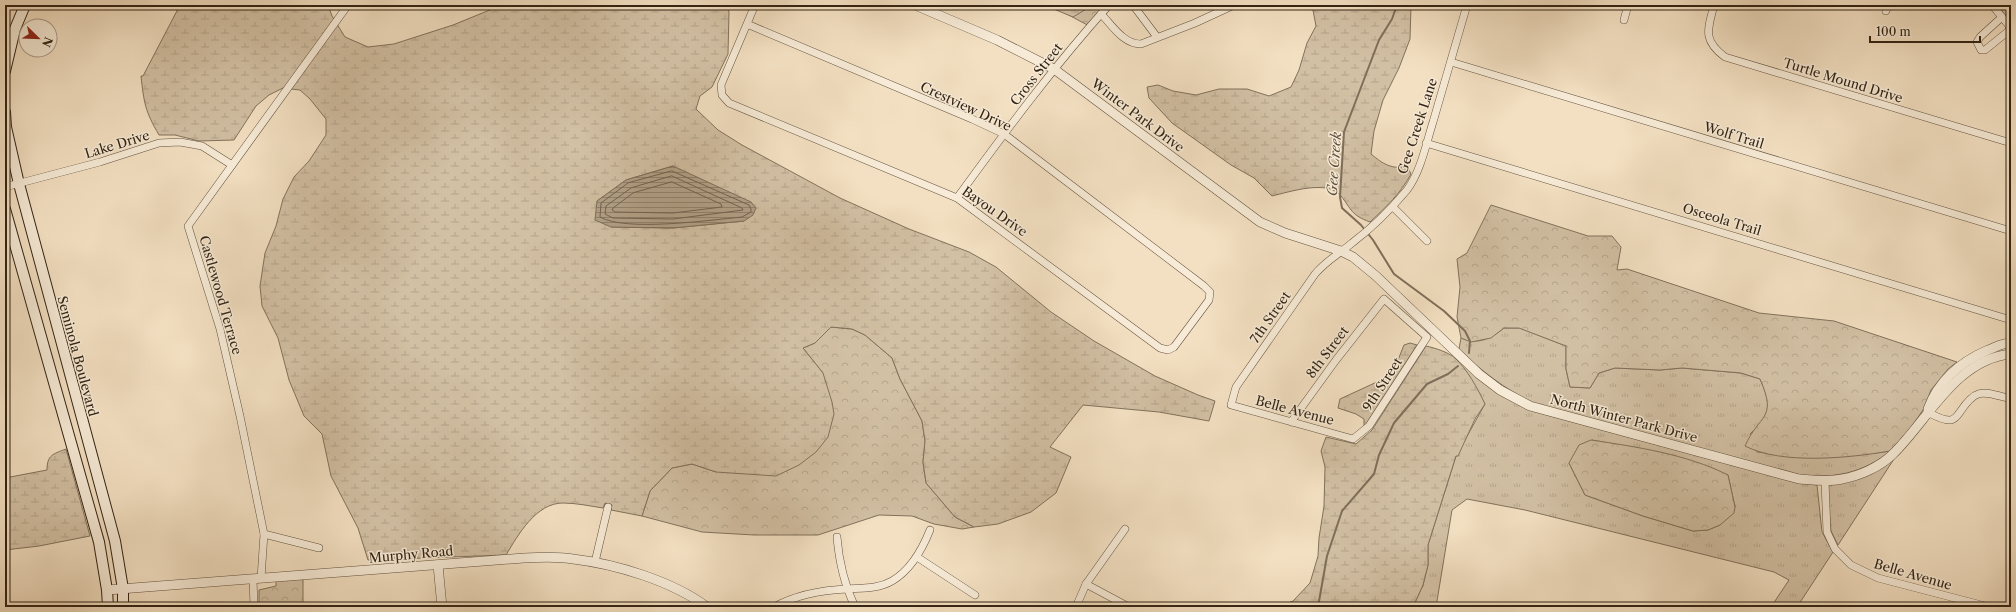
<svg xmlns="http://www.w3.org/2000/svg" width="2016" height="612" font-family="'Libre Caslon Text',serif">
<defs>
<pattern id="grass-tufts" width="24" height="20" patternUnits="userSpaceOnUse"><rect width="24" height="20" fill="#d2c0a4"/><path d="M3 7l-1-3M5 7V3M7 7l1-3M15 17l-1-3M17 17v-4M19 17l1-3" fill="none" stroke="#b5a58c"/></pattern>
<pattern id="forest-crowns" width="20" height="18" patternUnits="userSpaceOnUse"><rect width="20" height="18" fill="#d2c0a4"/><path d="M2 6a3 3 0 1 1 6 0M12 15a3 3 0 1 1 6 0" fill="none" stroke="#b5a58c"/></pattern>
<pattern id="wetland-marsh" width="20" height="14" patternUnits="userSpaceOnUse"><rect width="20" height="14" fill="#d2c0a4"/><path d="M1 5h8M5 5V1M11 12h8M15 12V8" fill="none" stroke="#b5a58c"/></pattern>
<pattern id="water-rules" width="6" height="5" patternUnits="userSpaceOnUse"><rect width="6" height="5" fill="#b2a087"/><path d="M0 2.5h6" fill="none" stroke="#91826d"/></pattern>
</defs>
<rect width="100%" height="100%" fill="#f3e0c2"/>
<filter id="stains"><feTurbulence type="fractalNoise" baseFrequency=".005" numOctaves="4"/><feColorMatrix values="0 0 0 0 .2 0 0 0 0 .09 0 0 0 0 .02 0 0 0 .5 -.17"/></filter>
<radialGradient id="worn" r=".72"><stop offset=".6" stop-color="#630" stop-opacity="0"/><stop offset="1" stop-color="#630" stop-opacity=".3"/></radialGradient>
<g fill="url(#grass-tufts)" stroke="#82725c" fill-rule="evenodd">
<path d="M1504 328H1520L1566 346V369L1570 387 1590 388 1599 373 1615 368 1660 370 1682 368 1741 373 1760 379C1772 406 1771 414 1750 434L1757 452C1802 458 1846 458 1890 451 1864 473 1833 479 1800 475L1532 403C1503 387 1482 372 1459 349L1461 338C1479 345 1490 339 1504 328Z"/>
<path d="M1456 358 1529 410 1798 483 1817 485 1822 532 1833 552 1797 607H1771L1789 580 1774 572 1525 510 1467 499 1452 510 1436 607H1413L1423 585 1428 565V545L1456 456 1485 404ZM1592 440 1647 450 1728 475 1735 507 1720 525 1708 530 1693 531 1643 516 1585 495 1569 463Z"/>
<polygon points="1894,459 1838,545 1831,531 1826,485"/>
</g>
<g fill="url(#forest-crowns)" stroke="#82725c">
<polygon points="1050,5 1109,5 1093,28"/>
<polygon points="1997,5 2011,5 2011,22"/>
<path d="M1491 205 1588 236H1612L1621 247 1617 270 1627 269 1759 313 1834 321 1957 362 1948 369 1931 390 1923 410 1909 430 1890 451C1849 458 1782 465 1745 446 1759 414 1778 420 1760 379L1741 373 1682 368 1660 370 1615 368 1599 373 1590 388 1570 387 1566 369V346L1519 328H1504L1491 338 1471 342 1461 338 1457 317 1460 287 1457 259 1467 253Z"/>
<polygon points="831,327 852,329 865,335 892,358 900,379 922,421 925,441 923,462 926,483 955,517 974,527 962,529 934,524 912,516 879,515 818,535 754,535 702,532 642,516 650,491 672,468 692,464 716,472 823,373 803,348 815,343"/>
<path d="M1591 440C1637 447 1686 454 1728 475L1735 507 1734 513 1720 525 1708 530 1693 531 1643 516 1585 495 1569 463 1579 445Z"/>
<polygon points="303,579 303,607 259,607 259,590 276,586 276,581"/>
</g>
<g fill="url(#wetland-marsh)" stroke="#82725c" fill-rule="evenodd">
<path d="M180 5H328L332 16 345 37 368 47 394 44 453 25 502 5H727L729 12 728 54 712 87 700 96 696 109 718 130 742 145 840 198 909 229 969 252 996 267 1051 312 1094 341 1155 376 1198 395 1215 401 1209 421 1159 412 1083 405 1050 447 1071 457 1056 493 1031 512 998 524 974 527 955 517 926 483 923 462 925 441 922 421 900 379 892 358 865 335 852 329 831 327 815 343 803 348 823 373 832 402 834 414 828 437 816 452 799 465 776 476 716 472 692 464 672 468 650 491 642 516 611 510 612 505 605 503 603 508C590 506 576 503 563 503 536 503 518 535 506 555L368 560 358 528 331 476 322 434 304 416 289 380 278 338 262 306 260 286 265 253 276 226 283 199 294 177 309 161 326 135V119L310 99 300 90 283 88 269 95 256 106 234 140 199 141 175 135H159C145 111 144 103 141 76H143ZM673 166 744 221 673 228 611 227 597 201 626 180Z"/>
<polygon points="1044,5 1093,5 1073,17"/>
<path d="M1312 5H1411L1410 39 1399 68 1383 100 1374 131 1371 154C1383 164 1392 170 1407 166L1411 174C1401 193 1386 207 1370 222 1351 215 1352 210 1341 196 1328 179 1289 192 1272 196L1254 178 1231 165 1172 123 1149 98 1147 87 1158 85 1173 91 1196 95 1219 89H1247L1269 96 1291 87 1299 70 1307 43 1316 26Z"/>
<polygon points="1410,343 1417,345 1366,424 1364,426 1364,419 1356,414 1338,408 1340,399 1392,375 1404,345"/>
<path d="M1426 346C1435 348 1448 352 1455 358 1467 369 1478 389 1485 404L1475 419 1458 456H1456L1428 545V565L1423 585 1413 607H1278L1293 601 1310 583 1318 556 1319 538 1324 506 1325 467 1321 451 1326 437 1356 444 1372 430Z"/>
<path d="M66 449 90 536 39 546 5 550V478L47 470C47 455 53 454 66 449Z"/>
</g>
<polygon fill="url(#water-rules)" stroke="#7f6e59" points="673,166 751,202 756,208 753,215 744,221 673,228 611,227 595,220 597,201 626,180"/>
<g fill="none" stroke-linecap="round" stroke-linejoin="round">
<g stroke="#72624e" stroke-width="1">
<path d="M672 171 749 205 751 209V212L742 217C710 220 626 232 600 217L601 203 628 183Z"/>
<polygon points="672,176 742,208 743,210 673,219 613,218 605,214 606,206 631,188"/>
<polygon points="672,182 721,204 722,207 673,213 615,212 612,210 613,208 633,193"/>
</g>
<g stroke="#7f6e59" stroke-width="2">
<polyline points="1397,5 1392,19 1379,40 1344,132 1340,197 1342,208 1361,225 1373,240 1394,274 1444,311 1465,331 1470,341 1469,353"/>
<polyline points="1318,607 1327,556 1342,511 1374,474 1379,455 1394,423 1427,384 1448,374 1458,366"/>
</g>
<g stroke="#635340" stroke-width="8">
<g id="minor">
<polyline points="1133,5 1157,37"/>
<path d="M1714 5C1708 29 1702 40 1725 57L2011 143"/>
<polyline points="1992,5 2011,28"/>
<polyline points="1886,11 1888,5"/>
<path d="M1101 14C1112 25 1123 44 1141 44L1195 23 1234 5"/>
<polyline points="2002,17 1980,37 1977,42 1981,50 1985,50 2011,29"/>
<polyline points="1624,20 1628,5"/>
<polyline points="747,24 972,119 1004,134 1204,286 1210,292 1209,300 1174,347 1168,350 1160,348 957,198 729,103 722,95 721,85 755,5"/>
<polyline points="1451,62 2011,231"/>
<polyline points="1426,143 2011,320"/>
<polyline points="5,187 100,162 159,143 180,142 202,146 232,165"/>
<path d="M957 198C1005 132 1054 66 1109 5"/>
<polyline points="1393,207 1427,241"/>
<path d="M1927 412C1934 415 1943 421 1951 420 1955 419 1958 415 1960 412 1977 386 1984 392 2011 399"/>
<path d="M1291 422 1336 360 1384 299 1427 337 1369 426 1353 439 1231 405 1236 387 1315 274C1327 260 1339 254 1352 243 1372 228 1391 209 1407 190 1421 171 1426 144 1433 122 1444 83 1456 44 1467 5"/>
<polyline points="1825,481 1827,532 1835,549 1851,565 1878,578 1989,607"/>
<path d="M837 537C839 562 844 584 855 607"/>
<polyline points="319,548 264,534 240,416 220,329 188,226 348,5"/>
<polyline points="917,557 975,595"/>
<polyline points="595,562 608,507"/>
<polyline points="261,578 264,534"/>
<polyline points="253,579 254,607"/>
<polyline points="1086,584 1129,607"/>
<path d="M774 607C796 595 822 590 847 589 863 588 878 589 892 581 911 570 922 550 930 530"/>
<polyline points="1076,607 1086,584 1125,529"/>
</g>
</g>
<g stroke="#635340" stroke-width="10">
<g id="tertiary">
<path d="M915 5 997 40 1054 69 1260 222 1285 233 1341 251 1353 257 1376 276 1479 374 1500 390 1530 406 1799 479C1813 480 1828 482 1842 479 1859 476 1880 467 1893 454 1928 420 1956 359 2011 354"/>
<path d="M1928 409C1939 380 1960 362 1988 350 1996 347 2002 343 2011 343"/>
<polyline points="438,565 442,607"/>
<path d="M107 590 524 558C540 557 557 556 573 559 616 564 672 581 707 607"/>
</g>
</g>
<g stroke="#332414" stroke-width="12">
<g id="secondary">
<polyline points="5,71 15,29 25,5"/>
<polyline points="5,112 6,127 19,184 115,541 123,589 123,607"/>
<polyline points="5,209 99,542 107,590 108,607"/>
</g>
</g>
<use href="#minor" stroke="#f7ebd7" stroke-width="7"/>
<use href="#tertiary" stroke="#f7ebd7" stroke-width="9"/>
<use href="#secondary" stroke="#f7ebd7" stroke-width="10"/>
</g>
<g text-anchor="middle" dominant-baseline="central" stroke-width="3" stroke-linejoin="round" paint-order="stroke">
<g font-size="13" fill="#332414" stroke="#f7ebd7">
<text transform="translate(1036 74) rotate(-52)">Cross Street</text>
<text transform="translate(1843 80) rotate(17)">Turtle Mound Drive</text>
<text transform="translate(966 106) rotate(25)">Crestview Drive</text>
<text transform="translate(1138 115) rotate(37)">Winter Park Drive</text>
<text transform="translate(1417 126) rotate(-72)">Gee Creek Lane</text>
<text transform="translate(1734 135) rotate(17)">Wolf Trail</text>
<text transform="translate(117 144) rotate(-17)">Lake Drive</text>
<text transform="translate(995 211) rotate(35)">Bayou Drive</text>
<text transform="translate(1722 219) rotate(17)">Osceola Trail</text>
<text transform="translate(221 295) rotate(74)">Castlewood Terrace</text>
<text transform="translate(1270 317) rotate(-55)">7th Street</text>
<text transform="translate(1327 352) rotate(-53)">8th Street</text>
<text transform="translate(78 356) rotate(75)">Seminola Boulevard</text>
<text transform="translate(1382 384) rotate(-57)">9th Street</text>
<text transform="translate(1295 410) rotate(15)">Belle Avenue</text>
<text transform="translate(1624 418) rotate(15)">North Winter Park Drive</text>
<text transform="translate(411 554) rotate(-5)">Murphy Road</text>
<text transform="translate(1913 574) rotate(16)">Belle Avenue</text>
</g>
<g font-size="14" font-style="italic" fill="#5f4f3c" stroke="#f7ebd7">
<text transform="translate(1334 164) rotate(-86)">Gee Creek</text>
</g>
</g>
<rect width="2016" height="612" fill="none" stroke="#f3e0c2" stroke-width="20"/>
<rect x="6" y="6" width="2004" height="600" fill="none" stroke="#332414" stroke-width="2"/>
<rect x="10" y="10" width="1996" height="592" fill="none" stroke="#332414"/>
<g transform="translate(38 38) rotate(113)"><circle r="19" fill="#f7ebd7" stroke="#a99b89"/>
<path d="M0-3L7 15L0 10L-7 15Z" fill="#8f2418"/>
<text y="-6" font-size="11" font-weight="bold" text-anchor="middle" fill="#332414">N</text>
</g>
<path d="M1870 36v6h110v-6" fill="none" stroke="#332414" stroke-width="2"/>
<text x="1876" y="36" font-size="12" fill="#332414" stroke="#f7ebd7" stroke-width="3" paint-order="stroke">100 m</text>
<rect width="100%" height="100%" filter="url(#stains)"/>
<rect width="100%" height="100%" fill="url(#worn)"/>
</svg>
